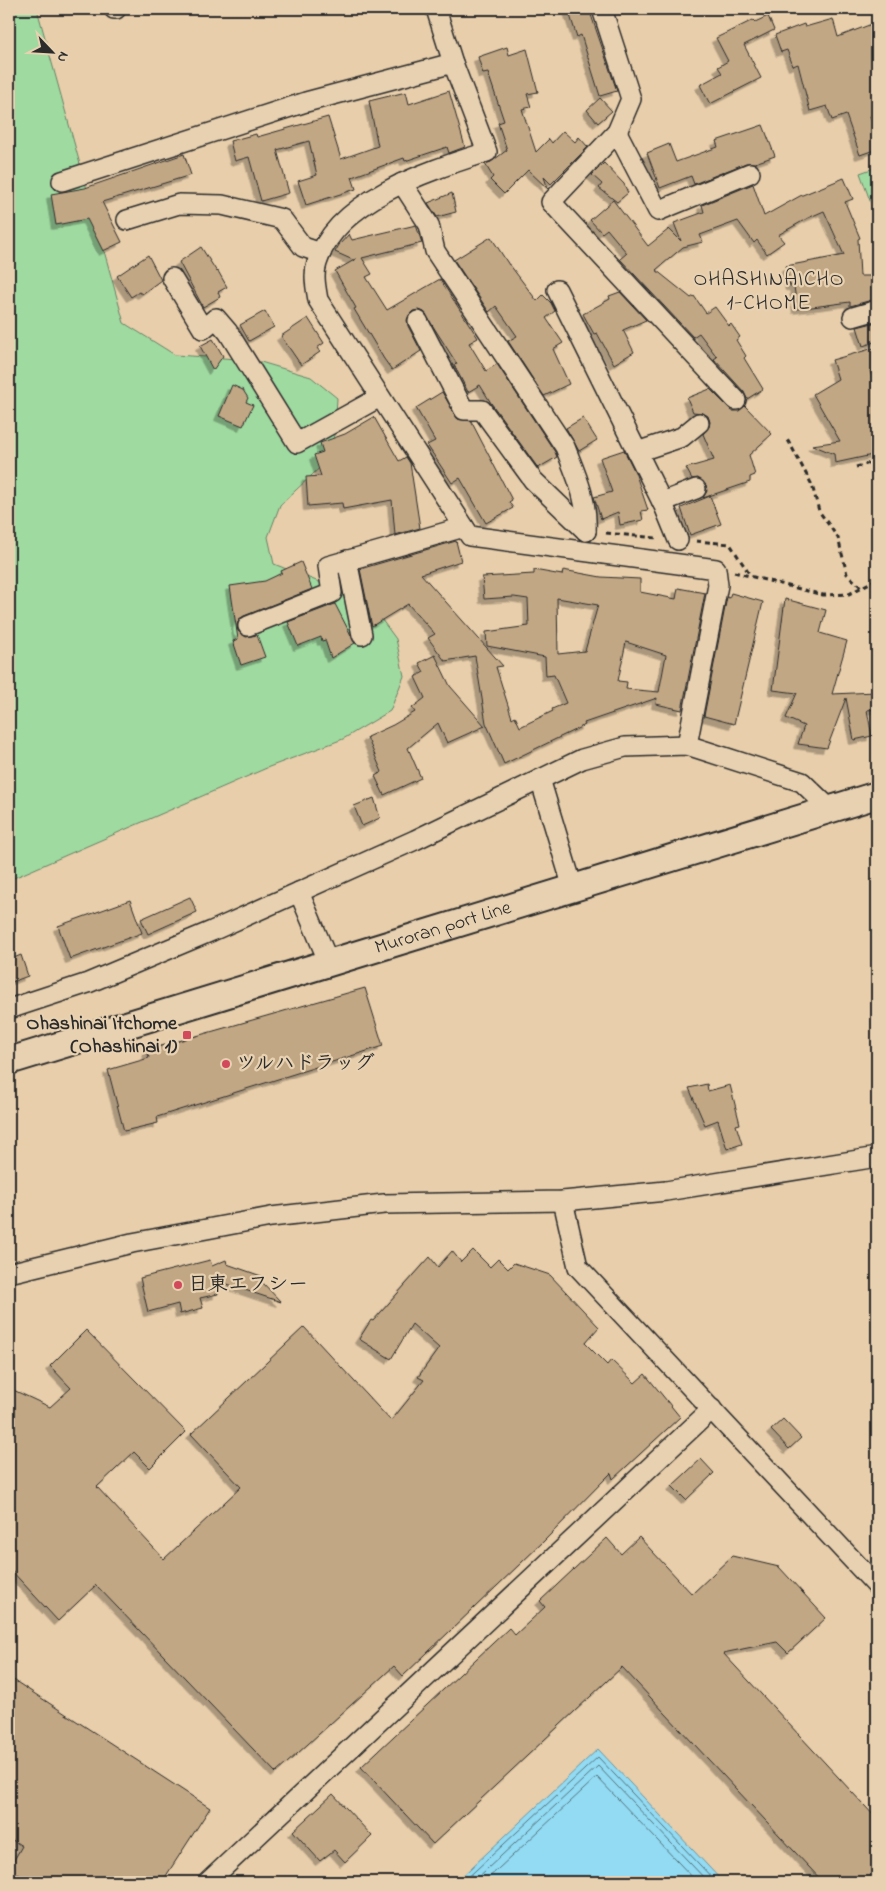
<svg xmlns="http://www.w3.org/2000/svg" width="886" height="1891" font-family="'Indie Flower','Klee One',sans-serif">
<defs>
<filter id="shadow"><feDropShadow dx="-4.5" dy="4.5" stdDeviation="0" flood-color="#0004"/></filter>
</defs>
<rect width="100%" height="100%" fill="#e8ceaa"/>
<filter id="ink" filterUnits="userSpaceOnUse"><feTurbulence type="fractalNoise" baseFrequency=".02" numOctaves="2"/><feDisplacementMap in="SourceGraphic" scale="10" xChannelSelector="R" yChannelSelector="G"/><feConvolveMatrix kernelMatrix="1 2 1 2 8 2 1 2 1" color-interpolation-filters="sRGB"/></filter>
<g filter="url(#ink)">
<g fill="#9fdaa0" stroke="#658266">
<polygon points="9,9 37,9 124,323 175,355 254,360 311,377 337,398 335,431 328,460 280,505 268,537 274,564 334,588 376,612 396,639 404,676 390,711 343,739 269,767 9,880"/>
<polygon points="877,167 877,220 860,173"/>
</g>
<polygon fill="#92dbf3" stroke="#6995a3" points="598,1749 723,1882 456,1882"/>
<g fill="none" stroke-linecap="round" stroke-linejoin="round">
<g stroke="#54717b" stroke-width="1">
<polyline points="463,1882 598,1757 716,1882"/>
<polyline points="473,1882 598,1766 708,1882"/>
<polyline points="484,1882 597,1777 697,1882"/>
</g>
</g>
<g fill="#c2a784" stroke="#2b2b2b" fill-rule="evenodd" filter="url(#shadow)">
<polygon points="568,9 589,9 617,91 600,96 581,35 577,37"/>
<polygon points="768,16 774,30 744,45 761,78 710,104 700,85 722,73 718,67 728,61 716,38 753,20 755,22"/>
<polygon points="833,19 838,37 877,22 877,114 870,116 877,136 877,149 860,155 846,115 832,120 827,106 810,111 798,64 793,66 787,50 781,52 775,35 804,24 805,27"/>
<polygon points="507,47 509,55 527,49 538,92 527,94 531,107 522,109 536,152 549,139 552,143 563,131 575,142 579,137 588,147 551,184 544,177 548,189 528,170 504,194 490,180 493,177 485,164 491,162 507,150 498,123 504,121 488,73 483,74 478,57"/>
<polygon points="449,91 465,147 449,153 447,147 405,161 404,158 352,177 356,189 306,205 298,181 317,175 309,141 277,150 289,193 261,201 249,157 235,161 230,141 256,134 257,137 328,117 341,159 378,146 369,101 406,92 409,104"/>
<polygon points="600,98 612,111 598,123 587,110"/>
<polygon points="763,125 775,156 755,163 746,163 694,184 691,176 660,188 647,153 669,144 676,162 718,147 716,141"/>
<polygon points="184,154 191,175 102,202 122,242 103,251 87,219 56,225 51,194 85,188"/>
<polygon points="604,163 624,184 628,193 617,202 599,188 602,184 592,175"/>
<polygon points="844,178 853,199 845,202 860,238 858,239 860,276 871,276 872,300 850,306 850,302 797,309 794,286 790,286 786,266 844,255 824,211 808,218 778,235 784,242 767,254 757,240 754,243 738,221 700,235 703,242 683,247 656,270 691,298 694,296 706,313 715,307 729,326 731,324 740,337 736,340 746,356 744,358 763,389 747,399 744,392 714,359 717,357 699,333 693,337 620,259 627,253 607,229 602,233 590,220 613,200 648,246 669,229 681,241 674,223 704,212 702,205 753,184 764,216 800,196"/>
<polygon points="452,193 456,212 437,217 428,203"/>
<polygon points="416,225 422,243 362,258 372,274 366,277 387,310 440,279 478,338 469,343 486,371 497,364 555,452 557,457 538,468 491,403 480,385 468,392 454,365 457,364 424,312 419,310 413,311 409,315 407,320 408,326 421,351 392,370 384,359 354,309 356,308 335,271 356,259 353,260 335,252 339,245 349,234 352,240"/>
<polygon points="491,237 509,265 510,265 537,301 543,295 551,303 555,311 546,318 563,343 553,349 569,384 544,396 508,341 517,336 496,306 489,312 454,260"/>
<polygon points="201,247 217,272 218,271 227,287 218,292 220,297 203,307 179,262"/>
<polygon points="148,255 161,280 142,294 139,292 131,297 117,276"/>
<polygon points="620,292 646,320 623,330 634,352 614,364 597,333 594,334 583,314 610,299 609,296"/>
<polygon points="265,311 274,327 249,341 240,325"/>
<polygon points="308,318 324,343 317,348 320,352 301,365 281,336"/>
<polygon points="877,322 877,341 863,346 857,327"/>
<polygon points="213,339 223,356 213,370 200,346"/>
<polygon points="874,348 877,369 870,371 877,395 877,454 835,463 834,454 812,445 840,441 813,394 838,379 832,360"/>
<polygon points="232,385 243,390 248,398 246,402 253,405 243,426 219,416"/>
<polygon points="710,389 732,411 739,411 745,406 772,434 749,455 755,475 750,477 750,482 703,498 707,491 706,485 698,478 692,479 686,468 714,460 703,434 709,427 710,422 708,416 703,413 693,412 687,398"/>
<polygon points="442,392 458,419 471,421 512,500 509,502 513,508 486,523 460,478 452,483 427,445 435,441 416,408"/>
<polygon points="374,417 399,461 406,457 410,463 420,528 395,535 392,500 343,509 342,503 308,506 306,477 321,476 314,455 323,452 320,443 345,434"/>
<polygon points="583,418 597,440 579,451 566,428"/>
<polygon points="624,450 635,472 648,510 641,511 643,520 620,525 618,512 601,519 594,497 612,492 600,458"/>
<polygon points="710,496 721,524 690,535 681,508"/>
<path d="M456 541 461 561 421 574 503 666 496 667 512 718 515 716 520 727 553 711 552 709 566 703 554 675 546 676 545 657 487 646 486 632 529 626 528 599 514 597 484 599 482 577 534 574V570L562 575 563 570 601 577 640 579V592L676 599 678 588 705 593 682 710 656 704 657 698 584 723 585 725 504 764 486 723 475 656 445 661 428 638 435 634 408 604 372 626 371 622 360 569ZM557 598 598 605 585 651 558 654ZM626 642 666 655 659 692 626 689 627 682 618 681Z"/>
<polygon points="301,562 312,589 244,616 239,619 237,625 238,631 246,637 257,635 265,657 241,665 233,641 238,639 230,586 265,581 282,573 281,571"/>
<polygon points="731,593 763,602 734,724 704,716 727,597 729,598"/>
<polygon points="785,599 826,610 820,633 847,641 832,694 876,692 877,709 867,710 872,736 854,740 846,698 827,748 798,744 804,726 786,718 797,693 773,690"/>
<polygon points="335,604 355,643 331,658 325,640 322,641 321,637 298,646 288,622"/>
<polygon points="435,655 450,686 485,726 447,743 438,723 408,748 421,778 384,795 375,776 382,772 367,737 393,725 415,712 412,708 425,698 415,677 424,672 419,663"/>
<polygon points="374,798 380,818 362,826 354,806"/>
<polygon points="190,897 197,912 148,934 141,919"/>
<polygon points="130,900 142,933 70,959 58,926"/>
<polygon points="21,955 28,976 9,983 9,960"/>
<polygon points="365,988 383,1046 157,1117 158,1123 124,1131 108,1070 149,1058 147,1050"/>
<polygon points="707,1084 708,1091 730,1085 740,1124 736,1125 742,1144 727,1149 718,1120 705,1125 689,1088"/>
<polygon points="473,1250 490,1267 498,1259 508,1269 514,1263 550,1275 599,1327 585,1343 607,1365 611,1360 635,1383 645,1374 680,1417 613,1479 611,1473 544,1541 403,1676 394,1666 276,1773 96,1585 58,1621 9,1568 9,1388 50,1407 71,1388 50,1366 86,1330 186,1432 150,1468 134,1452 97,1487 164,1559 241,1487 191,1434 304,1327 391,1421 424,1380 418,1377 439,1348 412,1324 391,1359 359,1339 371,1320 373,1321 430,1257 438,1267 452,1251 461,1262"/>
<polygon points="210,1260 212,1266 226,1260 227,1264 264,1277 261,1281 281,1302 215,1280 218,1294 200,1298 203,1308 180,1314 178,1304 148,1312 140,1278"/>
<polygon points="783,1419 801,1438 789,1449 771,1430"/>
<polygon points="701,1459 714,1473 686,1500 672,1486"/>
<polygon points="639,1537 692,1594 732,1556 779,1567 826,1618 788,1653 777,1642 723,1653 877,1819 877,1882 823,1882 622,1667 433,1844 361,1767 509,1628 515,1635 545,1607 540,1601 607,1538 621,1554"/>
<polygon points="9,1677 210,1808 162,1882 31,1882 9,1869 22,1846 9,1838"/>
<polygon points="333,1794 372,1836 345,1862 334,1850 320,1861 293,1831"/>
</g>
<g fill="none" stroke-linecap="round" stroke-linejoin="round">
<g stroke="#2b2b2b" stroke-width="22">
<g id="minor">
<polyline points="114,9 116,9"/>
<path d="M436 9 453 63 487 152C431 170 336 199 317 263 313 275 316 288 318 300L470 536 716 569 718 585 687 745"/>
<polyline points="602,9 631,99 617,132 551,202 736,400"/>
<polyline points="617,132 658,211 750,173"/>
<polyline points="62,181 306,102 453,63"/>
<path d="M402 183 429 225 435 251 565 447C576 475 588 500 586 531"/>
<polyline points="127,220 179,204 222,205 282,219 303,247 321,253"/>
<polyline points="172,278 203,329 216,318 228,332 297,443 380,397"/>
<polyline points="557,290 664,506 678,540"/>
<polyline points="853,317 877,310"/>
<polyline points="418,321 464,410 482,410 533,480 586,531"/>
<polyline points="637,452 682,437 699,423"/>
<polyline points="662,502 696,489"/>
<polyline points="347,560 362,635"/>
<polyline points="248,626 332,593 328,566 464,527"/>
<polyline points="540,779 573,888"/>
<polyline points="299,892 329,963"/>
<polyline points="9,1009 88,983 212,931 415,840 582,759 625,747 687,745 802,782 831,810"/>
<polyline points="563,1201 578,1267 877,1586"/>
<polyline points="9,1273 132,1243 271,1217 384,1204 563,1201 666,1191 877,1157"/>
<polyline points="208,1882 712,1409"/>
</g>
</g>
<g stroke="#2b2b2b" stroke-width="30">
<g id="secondary">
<path id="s1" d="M9 1061 877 795"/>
</g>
</g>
<g stroke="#2b2b2b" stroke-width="3" stroke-dasharray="5 4" stroke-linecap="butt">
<polyline points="788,440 812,485 819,511 838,538 847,574 862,588"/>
<polyline points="856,467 877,461"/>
<polyline points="606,533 657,538"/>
<polyline points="696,541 730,544 750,575"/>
<polyline points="734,572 823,595 849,594 877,579"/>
</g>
<use href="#minor" stroke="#e8d1b1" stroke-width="19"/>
<use href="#secondary" stroke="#e8d1b1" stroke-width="26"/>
</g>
</g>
<g fill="#d1495b" stroke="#e8d1b1" stroke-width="2">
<rect x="182" y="1030" width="10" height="10" rx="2.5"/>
<circle cx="226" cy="1064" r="5"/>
<circle cx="178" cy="1285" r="5"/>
</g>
<g text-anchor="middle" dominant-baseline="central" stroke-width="4.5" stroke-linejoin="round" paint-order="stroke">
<g font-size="20" fill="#2b2b2b" stroke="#e8d1b1">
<text stroke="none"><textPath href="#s1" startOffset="454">Muroran port Line</textPath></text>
</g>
<g font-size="20" font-weight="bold" fill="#2b2b2b" stroke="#e8d1b1" text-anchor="start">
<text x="177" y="1024" text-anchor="end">Ohashinai Itchome<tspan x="177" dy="23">(Ohashinai 1)</tspan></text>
<text x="236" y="1064">ツルハドラッグ</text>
<text x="188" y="1285">日東エフシー</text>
</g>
<g font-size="21" letter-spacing="1" fill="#2b2b2b" stroke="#e8d1b1">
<text x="769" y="280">OHASHINAICHO<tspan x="769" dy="24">1-CHOME</tspan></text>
</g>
</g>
<rect width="886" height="1891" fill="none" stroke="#e8d1b1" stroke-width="30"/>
<rect x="15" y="15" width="856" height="1861" fill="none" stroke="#2b2b2b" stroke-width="2" filter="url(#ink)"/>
<g transform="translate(52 52) rotate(115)" stroke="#e8d1b1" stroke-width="4" paint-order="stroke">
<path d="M0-4L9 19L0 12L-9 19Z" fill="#2b2b2b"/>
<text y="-8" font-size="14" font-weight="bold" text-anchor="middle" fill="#2b2b2b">N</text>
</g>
</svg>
